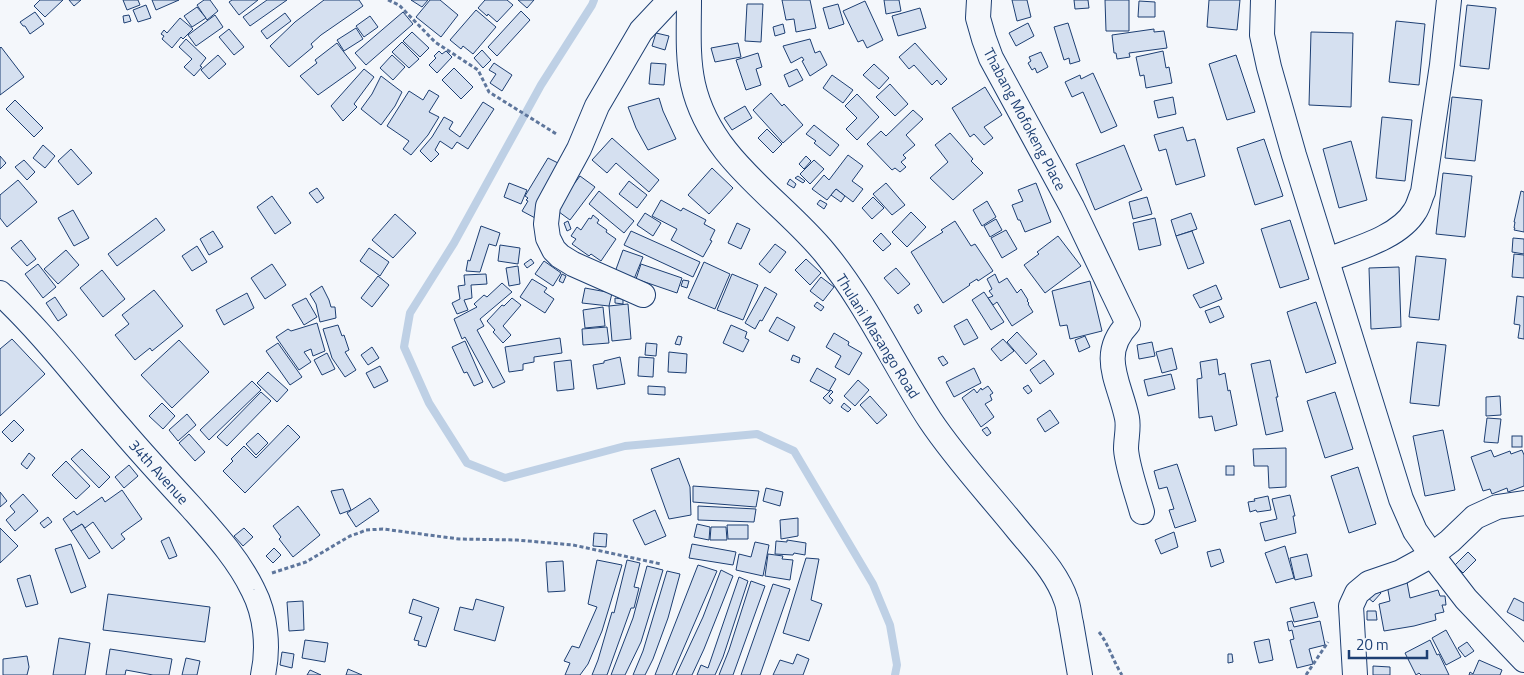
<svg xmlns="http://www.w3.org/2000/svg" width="1524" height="675" font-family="'Titillium Web',sans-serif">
<rect width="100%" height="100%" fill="#f4f7fb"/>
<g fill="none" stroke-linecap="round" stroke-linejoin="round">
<polyline stroke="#bed0e5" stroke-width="8" points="594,0 592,5 541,85 454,243 410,313 404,347 429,403 467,463 505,478 625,446 757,434 794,451 873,584 890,625 897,665 895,675"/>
</g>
<g fill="#d5e0f0" stroke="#1d3f73">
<polygon points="40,0 63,0 45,17 34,6"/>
<polygon points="69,0 81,0 74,6"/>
<polygon points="123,0 138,0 140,5 127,10"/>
<polygon points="152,0 179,0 156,10"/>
<polygon points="204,0 210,0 218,11 207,20 197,5"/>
<polygon points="232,0 258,0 239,15 229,2"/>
<polygon points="267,0 287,0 250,26 243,17"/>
<polygon points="324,0 359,0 363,6 321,35 311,44 313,47 289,67 270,46 295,22"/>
<polygon points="411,0 428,0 422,7"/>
<polygon points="430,0 440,0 458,15 441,37 416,17"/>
<polygon points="485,0 507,0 513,5 497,22 488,14 487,16 478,8"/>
<polygon points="518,0 534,0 527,8"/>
<polygon points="782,0 810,0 816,28 796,32 794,19 786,20"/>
<polygon points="884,0 899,0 901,11 886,14"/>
<polygon points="1012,0 1027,0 1031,17 1017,21"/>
<polygon points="1074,0 1088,0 1089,8 1075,9"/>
<polygon points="1105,0 1129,0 1129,31 1106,31"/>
<polygon points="1209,0 1240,0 1237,30 1207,27"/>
<polygon points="865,1 883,40 867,48 863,40 858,42 843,11"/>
<polygon points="1139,1 1155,2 1155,17 1138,17"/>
<polygon points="747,4 763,4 761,42 745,41"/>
<polygon points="838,4 844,24 829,29 823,8"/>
<polygon points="146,5 151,18 138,22 133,10"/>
<polygon points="1467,5 1496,8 1489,69 1460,66"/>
<polygon points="197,7 206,18 192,27 184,16"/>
<polygon points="920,8 926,28 898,36 892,16"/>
<polygon points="476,10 496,27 473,54 463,46 461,49 450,40"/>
<polygon points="521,11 530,20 497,56 488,47"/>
<polygon points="35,12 44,24 30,34 25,26 23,26 20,22"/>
<polygon points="403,12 413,24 366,65 355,53"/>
<polygon points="285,13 291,21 267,39 261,31"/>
<polygon points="129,15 131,21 124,23 123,16"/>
<polygon points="215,15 223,27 196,46 188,35"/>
<polygon points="370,16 378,27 364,37 356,26"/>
<polygon points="180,18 193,29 183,39 181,37 172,48 162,39 164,36 161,34 164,30 167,33"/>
<polygon points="1396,21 1425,24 1419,85 1389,82"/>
<polygon points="1028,23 1034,36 1016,46 1009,33"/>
<polygon points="1068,23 1080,61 1070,64 1069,58 1064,60 1054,27"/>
<polygon points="783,24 785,33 775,36 773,27"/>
<polygon points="356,28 363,39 344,51 337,40"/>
<polygon points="229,29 244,47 234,55 219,37"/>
<polygon points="1154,29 1154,32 1164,31 1167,48 1129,53 1130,57 1117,59 1116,53 1114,53 1112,35"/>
<polygon points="412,32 429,48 420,57 403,41"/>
<polygon points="1311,32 1353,33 1351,107 1309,105"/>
<polygon points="656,33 669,36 665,50 652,46"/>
<polygon points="186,39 206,58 200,66 202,67 194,76 184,67 192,59 179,47"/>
<polygon points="810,39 815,53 820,51 827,65 810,76 802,61 804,60 802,57 791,63 783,46"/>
<polygon points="402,42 419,59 409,68 392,52"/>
<polygon points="337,43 356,68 318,95 300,76 317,63 315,60"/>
<polygon points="738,43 741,57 715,62 711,48"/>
<polygon points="915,43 947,79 941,85 937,80 932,85 914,65 909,69 899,57"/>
<polygon points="1,47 24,77 0,95 0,48"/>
<polygon points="482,50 491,60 483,68 474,58"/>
<polygon points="439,51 442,54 446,51 452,57 437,73 429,65 436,58 434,56"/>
<polygon points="1163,51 1166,68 1169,67 1172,83 1146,88 1144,75 1140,76 1136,57"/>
<polygon points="1041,52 1048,67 1037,73 1035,68 1032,70 1028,63 1031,61 1029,57"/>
<polygon points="758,53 762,67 756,69 761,85 746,90 736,60"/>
<polygon points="218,55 226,64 209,79 201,70"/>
<polygon points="392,55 405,67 393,80 380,68"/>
<polygon points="1236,55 1255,112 1227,120 1209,64"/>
<polygon points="494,63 512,75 502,91 490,83 496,74 489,70"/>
<polygon points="651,63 666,64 664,85 649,84"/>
<polygon points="874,64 889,78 879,89 863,75"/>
<polygon points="454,68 473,87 461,99 442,80"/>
<polygon points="364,69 374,77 354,104 357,107 343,121 331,106"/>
<polygon points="797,69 803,80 789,87 784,75"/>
<polygon points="1093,73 1117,126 1101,133 1083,92 1072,97 1065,82 1080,75 1081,79"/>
<polygon points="832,75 853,90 843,103 823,88"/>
<polygon points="381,76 402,92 395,106 381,125 361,109 372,94"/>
<polygon points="890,84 908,104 895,116 876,97"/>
<polygon points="985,87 1002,115 984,127 993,138 984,145 974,134 970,137 952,108"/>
<polygon points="429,90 439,96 429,112 439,117 428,135 411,155 403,149 409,141 387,126 409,91 423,100"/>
<polygon points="771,93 782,106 784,104 803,125 783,143 753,110"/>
<polygon points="857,94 879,117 857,140 846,129 857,118 845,106"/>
<polygon points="1173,97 1176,114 1158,118 1154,101"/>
<polygon points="1452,97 1482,100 1475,161 1445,158"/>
<polygon points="659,98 663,111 676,139 648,150 636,128 628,107"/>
<polygon points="15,100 43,128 34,137 6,109"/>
<polygon points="483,102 494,109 468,149 457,142 452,149 440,141 435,150 439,154 431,162 420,151 432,137 444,117 453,122 449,129 460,137"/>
<polygon points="745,106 752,118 732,130 724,118"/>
<polygon points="913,110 923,119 906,135 915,145 903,155 906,158 901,162 906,167 900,172 895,168 892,170 867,144 881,131 886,136"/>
<polygon points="1382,117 1412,120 1405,181 1376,178"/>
<polygon points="814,125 839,145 830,156 814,143 816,141 806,134"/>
<polygon points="1183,127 1187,141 1195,139 1205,176 1176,185 1166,149 1159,151 1154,135"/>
<polygon points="767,129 782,144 773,153 758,138"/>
<polygon points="950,133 973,159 971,161 983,173 953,200 930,178 948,162 935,145"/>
<polygon points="612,138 659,180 649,192 616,163 607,173 592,160"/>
<polygon points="1264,139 1283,196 1255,205 1237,148"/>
<polygon points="1351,141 1367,200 1339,208 1323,149"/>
<polygon points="43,145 55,156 45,168 33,158"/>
<polygon points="1124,145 1142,190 1095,210 1076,164"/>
<polygon points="71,149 92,173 78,185 58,161"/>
<polygon points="848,155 863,166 852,181 863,189 853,202 836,189 827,200 812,189 824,175 829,180"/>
<polygon points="0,156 6,163 0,169"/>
<polygon points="806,156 811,161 804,169 799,164"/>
<polygon points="548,158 562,165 537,219 522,211 528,201 526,200 528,198 525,196"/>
<polygon points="24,160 35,172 27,180 15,167"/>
<polygon points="814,160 824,169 810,184 800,174"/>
<polygon points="712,168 733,188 709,214 688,195"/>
<polygon points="1443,173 1472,176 1465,237 1436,234"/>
<polygon points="580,176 595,187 570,220 555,209"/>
<polygon points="798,176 805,181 803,183 795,178"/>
<polygon points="790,179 796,184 794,188 787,184"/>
<polygon points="18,180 37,202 7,227 0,218 0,195"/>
<polygon points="629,181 647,195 637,208 619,194"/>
<polygon points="509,183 527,190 521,204 504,197"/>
<polygon points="886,183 905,205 892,215 873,194"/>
<polygon points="1036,183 1051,222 1025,232 1020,220 1018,220 1012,205 1023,201 1018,190"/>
<polygon points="317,188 324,198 317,203 309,193"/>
<polygon points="836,189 845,196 841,202 831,195"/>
<polygon points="599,191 634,221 624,233 589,204"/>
<polygon points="1521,191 1524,192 1524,232 1514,230 1515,228 1514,228 1515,222 1514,222"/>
<polygon points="272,196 291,223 275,234 257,207"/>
<polygon points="873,197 884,208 872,219 862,208"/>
<polygon points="1147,197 1152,214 1133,219 1129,202"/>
<polygon points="661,200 681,211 683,208 706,220 704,224 715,230 710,240 712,241 703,257 671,240 677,229 652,216"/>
<polygon points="820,200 827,204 824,209 817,204"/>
<polygon points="987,201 996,217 982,226 973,210"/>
<polygon points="73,210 89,238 74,246 58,218"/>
<polygon points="911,212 926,227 907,247 892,232"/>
<polygon points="645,213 661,223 653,236 637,225"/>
<polygon points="1191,213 1197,229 1176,236 1171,220"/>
<polygon points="395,214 416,233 393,258 372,240"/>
<polygon points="593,215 599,220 597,223 607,230 606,232 616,239 601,261 591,254 589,256 572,244 576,239 571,236 577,227 581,230 589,218 591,219"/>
<polygon points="156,218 165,230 117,266 108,254"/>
<polygon points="1155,218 1161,245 1139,250 1133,223"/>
<polygon points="996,219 1002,230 990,237 984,226"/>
<polygon points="1290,220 1309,279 1280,288 1261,229"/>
<polygon points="568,221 571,229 567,231 564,223"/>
<polygon points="955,221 971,246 975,244 993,271 978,281 977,279 969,284 970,285 943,303 911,252 943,232 941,230"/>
<polygon points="737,223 750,229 741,249 728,243"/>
<polygon points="481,226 500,233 496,246 489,244 480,272 466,271 468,260 470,261"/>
<polygon points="1006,230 1017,249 1002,258 991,238"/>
<polygon points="213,231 223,247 209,255 200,239"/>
<polygon points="631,231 700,262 693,277 624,245"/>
<polygon points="1192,231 1204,263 1188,269 1176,236"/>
<polygon points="881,233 891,244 883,251 873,241"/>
<polygon points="1058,236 1081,266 1045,293 1024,265 1039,254 1037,252"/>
<polygon points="1513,238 1524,239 1524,254 1512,252"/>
<polygon points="21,240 36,259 27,266 11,248"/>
<polygon points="775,244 786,252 770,273 759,264"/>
<polygon points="500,245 520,248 518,264 498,261"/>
<polygon points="197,246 207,262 192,271 182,256"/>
<polygon points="369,248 389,262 380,276 360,261"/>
<polygon points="66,250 79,265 58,284 44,269"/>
<polygon points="623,250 643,257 634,279 615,272"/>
<polygon points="1514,254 1524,255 1524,278 1512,277"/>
<polygon points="1416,256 1446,259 1439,320 1409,317"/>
<polygon points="531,259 534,263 527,268 524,264"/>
<polygon points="806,259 821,273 810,285 795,270"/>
<polygon points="544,261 561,273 553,286 535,274"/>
<polygon points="704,262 730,274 715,309 688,298"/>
<polygon points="38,264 56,287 43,298 25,274"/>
<polygon points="272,264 286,285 265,299 251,278"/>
<polygon points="641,264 682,278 677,293 636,279"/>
<polygon points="518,266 520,284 509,286 506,268"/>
<polygon points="1399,267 1401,327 1371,329 1369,268"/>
<polygon points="896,268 910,284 898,294 884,278"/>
<polygon points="102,270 125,299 103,317 80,288"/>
<polygon points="486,274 487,284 471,285 472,298 464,300 468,310 457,314 452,303 460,299 458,286 465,285 464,275"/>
<polygon points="562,274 566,276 563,283 559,281"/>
<polygon points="732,274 758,285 743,320 717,310"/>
<polygon points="995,274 999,283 1007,278 1017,293 1021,289 1028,300 1027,301 1029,303 1028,304 1033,312 1012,326 997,302 993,305 988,298 993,296 989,291 992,289 987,279"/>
<polygon points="378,276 389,285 372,307 361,298"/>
<polygon points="821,277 834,287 823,301 810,291"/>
<polygon points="532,279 547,288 544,292 554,299 545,313 520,297"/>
<polygon points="683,280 689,281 687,288 681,286"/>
<polygon points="1090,281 1102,331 1070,339 1067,325 1060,326 1052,291"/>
<polygon points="502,283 512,292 480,319 484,326 477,330 505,382 493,388 465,337 462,339 454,319 477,307 474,304 484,295 487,297"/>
<polygon points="1216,285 1222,299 1200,308 1193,295"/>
<polygon points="322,286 329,300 331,307 335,307 336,318 320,322 316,304 310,294"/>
<polygon points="765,287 777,294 762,321 760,320 755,329 745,323"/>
<polygon points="585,288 612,293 609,306 582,303"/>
<polygon points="154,290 183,326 152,351 150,348 135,360 115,335 129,324 122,315"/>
<polygon points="984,292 1004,322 991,330 972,300"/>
<polygon points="247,293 254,308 224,325 216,310"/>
<polygon points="1517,296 1524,297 1524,339 1518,338 1520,325 1514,324"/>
<polygon points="55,297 67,315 58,321 46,303"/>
<polygon points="306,298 317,317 304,325 292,305"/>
<polygon points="512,298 521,305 503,326 511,335 503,343 493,332 495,330 487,321 502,305 504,306"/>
<polygon points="615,298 623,299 623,304 615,303"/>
<polygon points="817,302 824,307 821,311 814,306"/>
<polygon points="1316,302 1336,363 1306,373 1287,312"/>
<polygon points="628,304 631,339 612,341 609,306"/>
<polygon points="918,304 922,311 918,314 914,307"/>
<polygon points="1219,306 1224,317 1210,323 1205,311"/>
<polygon points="603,307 605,326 585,328 583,310"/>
<polygon points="777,317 795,327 788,341 769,331"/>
<polygon points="967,319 978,338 964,345 954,326"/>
<polygon points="317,323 325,351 313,356 311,349 304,352 311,362 299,370 276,337 288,329 291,331"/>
<polygon points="338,325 342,336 344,335 349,350 345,352 356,370 345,377 332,358 323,329"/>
<polygon points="731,325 747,332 745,338 749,340 743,352 723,343"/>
<polygon points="607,327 609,343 583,345 582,329"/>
<polygon points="1017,332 1037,354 1026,364 1007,342"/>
<polygon points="834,333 849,342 848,345 862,353 849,375 835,367 841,356 826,347"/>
<polygon points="678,336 682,337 680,345 675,344"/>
<polygon points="1085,336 1090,347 1079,352 1075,340"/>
<polygon points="560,338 562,353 534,357 534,362 523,364 523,370 509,372 505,347"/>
<polygon points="12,339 45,374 0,416 0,349"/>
<polygon points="1003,339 1014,351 1001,361 991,349"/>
<polygon points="179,340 209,372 172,408 141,375"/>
<polygon points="465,341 483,382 474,386 467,372 464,373 452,347"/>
<polygon points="1152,342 1155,356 1139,359 1137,345"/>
<polygon points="1417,342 1446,345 1439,406 1410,403"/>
<polygon points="278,343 302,377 290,385 266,351"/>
<polygon points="646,343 657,344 656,356 645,355"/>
<polygon points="372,347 379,358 368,365 361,355"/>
<polygon points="1172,348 1177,369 1162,373 1156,352"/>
<polygon points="669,352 687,354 686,373 668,372"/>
<polygon points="327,353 335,369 322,375 314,360"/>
<polygon points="793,355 800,358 799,363 791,360"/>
<polygon points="943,356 948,363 943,366 938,358"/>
<polygon points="620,357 625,384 597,389 593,365 604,363 604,361"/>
<polygon points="639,357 654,358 653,377 638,376"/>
<polygon points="1217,359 1219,375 1225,373 1228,391 1230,390 1237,425 1215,431 1212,416 1199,418 1197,379 1202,378 1200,362"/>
<polygon points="571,360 574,389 557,391 554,362"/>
<polygon points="1044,360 1054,374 1040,384 1030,370"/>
<polygon points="1270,360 1278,397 1276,397 1283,431 1266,435 1251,364"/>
<polygon points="380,366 388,381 374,388 366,373"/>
<polygon points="817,368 836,379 829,391 810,381"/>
<polygon points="974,368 981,383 954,397 946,382"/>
<polygon points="268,372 288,390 277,402 257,383"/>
<polygon points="1171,374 1175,389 1148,396 1144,380"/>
<polygon points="858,380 869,390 855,406 844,396"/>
<polygon points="252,381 261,390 209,440 200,430"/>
<polygon points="1028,385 1032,391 1028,394 1023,388"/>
<polygon points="648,386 665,387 665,395 648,394"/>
<polygon points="988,386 993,393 990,395 992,400 985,404 994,417 981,427 962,398 974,389 977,393 981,388 982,390"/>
<polygon points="831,390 833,392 829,396 833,400 830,404 823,398"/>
<polygon points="261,392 271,401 227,446 217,437"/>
<polygon points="1335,392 1353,449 1325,458 1307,401"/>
<polygon points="870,396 887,415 877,424 860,405"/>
<polygon points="1500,396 1501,415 1486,416 1486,397"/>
<polygon points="162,403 175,416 163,429 149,416"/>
<polygon points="844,403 851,409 848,412 841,407"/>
<polygon points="1050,410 1059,423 1045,432 1037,419"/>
<polygon points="187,414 196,425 178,441 169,430"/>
<polygon points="1487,418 1501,419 1498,443 1484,442"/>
<polygon points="14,420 24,430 12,442 2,432"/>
<polygon points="288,425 300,437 245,493 223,471 233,461 231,459 244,446 256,458"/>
<polygon points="987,427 991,433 987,436 982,430"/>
<polygon points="1443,430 1455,490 1425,496 1413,436"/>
<polygon points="258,433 268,443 256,455 246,444"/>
<polygon points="189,434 205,452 195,461 179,443"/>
<rect x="1512" y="436" width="10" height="11"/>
<polygon points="1286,448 1286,487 1269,488 1268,466 1254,466 1253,449"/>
<polygon points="82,449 110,477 99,488 71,459"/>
<polygon points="1491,450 1494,457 1510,451 1511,454 1522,450 1524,455 1524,486 1508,492 1507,488 1492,494 1490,489 1483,491 1471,457"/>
<polygon points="29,453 35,458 27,469 21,464"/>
<polygon points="679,458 690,487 691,515 669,519 651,469"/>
<polygon points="66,461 90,486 76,499 52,475"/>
<polygon points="1177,464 1196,521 1175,528 1169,510 1174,509 1167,487 1159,489 1154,471"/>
<polygon points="129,465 138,476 124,488 115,477"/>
<rect x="1226" y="466" width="8" height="9"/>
<polygon points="1358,467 1376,524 1349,533 1331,476"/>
<polygon points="693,486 759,491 756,507 693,502"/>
<polygon points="766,488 783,492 780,506 763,501"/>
<polygon points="343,489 351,510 340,514 331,491"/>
<polygon points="122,490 142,519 121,534 125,539 112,549 93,522 85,528 82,524 71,531 63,519 74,511 77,515 102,497 105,502"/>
<polygon points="0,492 7,501 0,507"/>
<polygon points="23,494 38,511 15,531 6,520 15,512 10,506"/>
<polygon points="1290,495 1295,516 1293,516 1296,533 1265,541 1260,523 1277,519 1272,499"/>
<polygon points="1268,496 1271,510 1257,512 1256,510 1250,512 1248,502 1255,501 1254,499"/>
<polygon points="370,498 379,511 356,527 347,513"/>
<polygon points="298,506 320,535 293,557 279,539 281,537 273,526"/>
<polygon points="698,506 756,509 754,522 698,520"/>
<polygon points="655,510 666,536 645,545 633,520"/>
<polygon points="48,517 52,522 44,528 40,523"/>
<polygon points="798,518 798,536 781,539 780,520"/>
<polygon points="82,524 100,552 89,559 71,531"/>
<polygon points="697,524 710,527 709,540 694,537"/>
<polygon points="727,525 748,525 748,539 728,539"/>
<polygon points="711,527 726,527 727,540 710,540"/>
<polygon points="0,528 18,546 0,563"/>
<polygon points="244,528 253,537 243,546 234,536"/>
<polygon points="1174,532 1178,547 1161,554 1155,540"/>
<polygon points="594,533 607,534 606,547 593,546"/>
<polygon points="169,537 177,556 169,559 161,541"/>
<polygon points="787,540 806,543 805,555 794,553 793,555 775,554 776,541 787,542"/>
<polygon points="755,542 769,545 763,576 736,570 739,554 751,557"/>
<polygon points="71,544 86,587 71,593 55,549"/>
<polygon points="692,544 736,552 733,565 689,558"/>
<polygon points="1285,546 1294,578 1276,583 1265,553"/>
<polygon points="274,548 281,555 273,563 266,556"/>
<polygon points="1220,549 1224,562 1211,567 1207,552"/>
<polygon points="1468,552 1476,560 1463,573 1455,565"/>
<polygon points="768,554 783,556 782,559 793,560 790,580 765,576"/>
<polygon points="1307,554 1312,576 1295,580 1290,558"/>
<polygon points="806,558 819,559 811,600 822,604 809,641 783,633"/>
<polygon points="597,560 622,565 602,631 588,664 580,675 565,675 570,663 564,661 572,646 579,648 597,607 588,604"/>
<polygon points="627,560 640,563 634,587 639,588 634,608 631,608 607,675 592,675 598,660 612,612 614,613"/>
<polygon points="563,561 565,591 548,592 546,562"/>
<polygon points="698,565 717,571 672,675 655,675"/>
<polygon points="647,566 663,570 641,642 625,675 611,675 633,618"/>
<polygon points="721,570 733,576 704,649 692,675 676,675 703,617"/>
<polygon points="667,571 680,574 668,618 653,659 645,675 633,675 643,651"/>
<polygon points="30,575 38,604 26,607 17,579"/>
<polygon points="739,577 748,581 723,657 715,675 697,675 701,665 708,668"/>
<polygon points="751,581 765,586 733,675 719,675 729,650"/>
<polygon points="1407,582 1410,598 1438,590 1440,596 1445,596 1446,605 1442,605 1444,612 1435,614 1436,620 1414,626 1384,631 1379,604 1390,601 1387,585"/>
<polygon points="773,584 790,589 760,675 741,675"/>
<polygon points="1372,584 1381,593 1373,602 1367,597"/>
<polygon points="108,594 210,607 205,642 103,630"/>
<polygon points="1514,598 1524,603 1524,621 1507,612"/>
<polygon points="413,599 439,608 426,647 418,645 419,641 414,640 422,617 409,613"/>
<polygon points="476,599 504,607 495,641 454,630 460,607 473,610"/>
<polygon points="303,601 304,630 289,631 287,602"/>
<polygon points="1314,602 1318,617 1294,622 1290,608"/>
<polygon points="1367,611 1376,611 1377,620 1367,620"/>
<polygon points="1292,621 1294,627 1320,621 1325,645 1309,649 1313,664 1297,668 1290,640 1294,639 1292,630 1289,631 1287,622"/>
<polygon points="1446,630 1461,657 1446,665 1432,638"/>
<polygon points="59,638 90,643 85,675 53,675"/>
<polygon points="1269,639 1273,660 1259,663 1254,642"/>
<polygon points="305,640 328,643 325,662 302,658"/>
<polygon points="1430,640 1437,655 1439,654 1449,675 1421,675 1419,673 1416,675 1405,653"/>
<polygon points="1467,642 1474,651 1465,657 1458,648"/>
<polygon points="110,649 172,659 169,675 153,675 126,670 125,675 106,675"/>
<polygon points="282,652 294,654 292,668 280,665"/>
<polygon points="797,654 809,659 803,675 773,675 780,660 793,664"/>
<polygon points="1228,654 1232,654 1233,662 1228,663"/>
<polygon points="27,656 29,667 27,675 3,675 3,659"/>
<polygon points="186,658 200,661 197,675 182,675"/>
<polygon points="1479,660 1502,670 1500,675 1469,675 1470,672 1473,674"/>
<polygon points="1373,666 1390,667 1390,675 1373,675"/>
<polygon points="348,669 362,675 346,675"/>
<polygon points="310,670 321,675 307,675"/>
</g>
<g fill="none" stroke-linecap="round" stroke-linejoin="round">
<g stroke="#1d3f73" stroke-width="26">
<g id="minor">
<path d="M689 0C689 28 687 57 693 84 710 160 779 197 825 253 867 304 894 365 930 420 956 459 989 494 1018 530 1036 552 1057 573 1066 600 1069 607 1069 616 1071 623 1074 641 1077 658 1080 675"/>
<path d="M979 0 978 18 984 39 991 58 1072 207 1128 324C1098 355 1120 383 1127 418 1129 428 1126 438 1126 449 1127 466 1137 494 1142 512"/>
<polyline points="1263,0 1262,35 1269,67 1294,155 1401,499 1415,531 1432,555 1466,599 1524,660"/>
<path d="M1327 260C1355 249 1399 238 1415 211 1419 205 1420 198 1423 192L1442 65 1449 0"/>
<path d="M0 293C45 335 81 384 121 429 144 456 168 482 192 508 215 534 238 559 253 590 266 615 269 648 263 675"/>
<polyline points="643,295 573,264 560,256 554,250 548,238 546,224 548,206 579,149 597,106 641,31 670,0"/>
<polyline points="1355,675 1351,606 1357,593 1369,583 1401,572 1432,555 1450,541 1475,517 1497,507 1524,503"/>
</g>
</g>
<g stroke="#5e769c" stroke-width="3" stroke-dasharray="4 2.5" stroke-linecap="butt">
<polyline points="388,0 399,5 435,42 478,70 489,92 558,135"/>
<polyline points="272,573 306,562 350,536 359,533 366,530 383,529 459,539 517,540 573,545 661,564"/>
<path d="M1099 632C1109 645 1113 661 1122 675"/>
<polyline points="1306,675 1328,642"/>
</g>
<use href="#minor" stroke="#f4f7fb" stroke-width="24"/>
</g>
<g text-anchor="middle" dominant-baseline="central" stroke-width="4" stroke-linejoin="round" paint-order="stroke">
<g font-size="15" fill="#1d3f73" stroke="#f4f7fb">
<text transform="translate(1025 119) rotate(62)">Thabang Mofokeng Place</text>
<text transform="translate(878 336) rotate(58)">Thulani Masango Road</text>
<text transform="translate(159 472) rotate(48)">34th Avenue</text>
</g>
</g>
<path d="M1349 650v8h78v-8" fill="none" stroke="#1d3f73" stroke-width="2.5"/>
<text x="1356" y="650" font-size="15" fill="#1d3f73" stroke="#f4f7fb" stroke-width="4" paint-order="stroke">20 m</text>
</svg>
